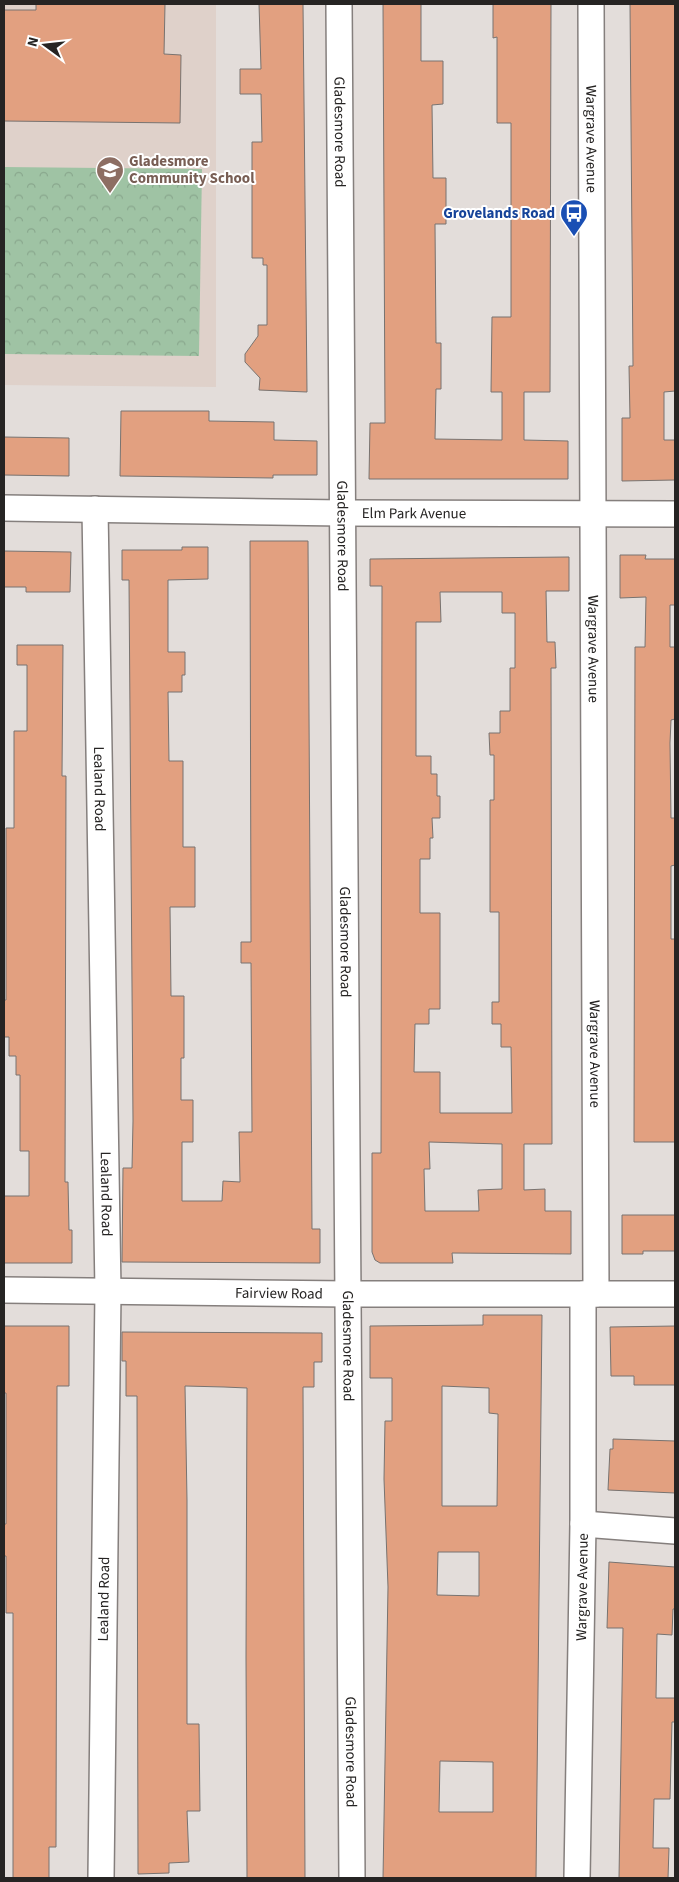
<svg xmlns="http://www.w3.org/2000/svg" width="679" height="1882" font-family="'Source Sans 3',sans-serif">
<defs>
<pattern id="park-crowns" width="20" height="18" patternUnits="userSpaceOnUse" patternTransform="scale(1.25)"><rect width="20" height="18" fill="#9fc3a4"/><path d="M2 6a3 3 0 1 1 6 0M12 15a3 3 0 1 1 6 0" fill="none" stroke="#89a78d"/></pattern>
</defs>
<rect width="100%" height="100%" fill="#e3ddda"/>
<polygon fill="#dfd1ca" points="4,4 216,4 216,387 4,385"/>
<polygon fill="url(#park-crowns)" points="4,167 202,169 199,356 4,354"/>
<g fill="#e2a080" stroke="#787370" fill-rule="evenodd">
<polygon points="36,4 165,4 164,54 181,55 180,123 4,121 4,10 36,10"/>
<polygon points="259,4 303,4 307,392 259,390 260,378 245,362 245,354 258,336 258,325 267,325 267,265 263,265 263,258 252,258 252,142 262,142 261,94 240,94 240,69 261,69"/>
<polygon points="383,4 421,4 421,61 443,61 443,104 432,105 433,178 446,178 446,224 435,224 436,343 441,343 441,389 436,389 435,439 502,440 502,392 491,392 492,317 511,317 511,123 497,123 497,37 493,38 493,4 551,4 550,392 524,392 524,440 568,441 568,479 369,479 370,423 385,423"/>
<polygon points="630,4 675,4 675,391 664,392 664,440 675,440 675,480 622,481 622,418 630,418 629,366 633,366"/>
<polygon points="121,411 209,411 209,421 274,422 274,440 317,441 317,475 273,475 273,478 120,476"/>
<polygon points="4,437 69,438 69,476 4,475"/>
<polygon points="250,541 308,541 312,1229 320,1229 320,1263 122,1262 123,1168 132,1168 133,1121 129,580 122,580 122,550 182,550 182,547 208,547 208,579 168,580 168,652 185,652 185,675 182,675 182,692 168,692 169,761 183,761 183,847 195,847 195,907 170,907 171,996 184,996 184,1058 181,1058 181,1100 193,1100 193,1142 182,1142 182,1201 222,1201 223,1181 240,1182 239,1132 252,1132 251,963 241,963 241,942 251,942"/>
<polygon points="4,551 71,552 70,592 26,592 26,587 4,587"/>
<polygon points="620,555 646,555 645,559 675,559 675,605 670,605 670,647 675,647 675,719 671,720 670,743 671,818 675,818 675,865 671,866 671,939 675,939 675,1142 634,1142 635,647 645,647 646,597 620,598"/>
<path d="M569 557V591H546L547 642H555L556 668H551L552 1144H524V1190L545 1189V1211H571V1254L452 1253 453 1263H380L375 1260 372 1252V1153H381L382 586H370V559ZM440 592H502V613H515V668H510V711H500V733H489L490 755H494V800H490V912H499V1002H492V1024H501V1047H511L512 1113H440V1072H414L415 1024H429V1009H440V913H420V859H430V838H433L432 818H440V796H437V774H431V756H416V622H441ZM429 1142 502 1144V1189L478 1190 479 1211H425L424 1169H430Z"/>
<polygon points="17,645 63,645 62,776 66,776 65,1182 68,1182 69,1230 72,1230 72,1263 4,1263 4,1196 29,1196 29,1151 20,1151 20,1075 16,1075 16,1056 9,1056 9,1037 4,1037 4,1000 6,1000 6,828 14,828 14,731 27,731 27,665 17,665"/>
<polygon points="622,1215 675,1215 675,1251 643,1251 643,1254 622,1254"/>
<path d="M483 1315H542L536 1878H383L388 1587 384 1479 385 1421H392V1378H370V1326L483 1325ZM442 1386 489 1388V1413L498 1414 497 1506H442ZM438 1552H479V1596L437 1595ZM440 1761 493 1762V1812H439Z"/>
<polygon points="4,1326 69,1326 69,1386 57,1386 56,1847 49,1847 49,1878 13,1878 13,1613 6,1613 6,1556 4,1556 4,1524 6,1524 6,1393 4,1393"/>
<polygon points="675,1326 675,1385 634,1385 634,1376 611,1376 610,1327"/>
<polygon points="122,1332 322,1333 322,1362 314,1362 314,1387 303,1387 305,1878 247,1878 246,1657 247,1388 224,1387 185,1386 187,1500 187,1724 199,1724 200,1811 187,1811 189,1862 169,1863 169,1873 138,1874 137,1396 126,1396 126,1361 122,1361"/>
<polygon points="613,1439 675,1441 675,1493 608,1490 610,1449 613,1449"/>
<polygon points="609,1562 675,1567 675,1609 673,1609 672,1635 657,1634 656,1698 675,1698 675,1722 672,1722 670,1799 654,1799 653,1848 669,1848 668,1878 619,1878 623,1628 607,1628"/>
</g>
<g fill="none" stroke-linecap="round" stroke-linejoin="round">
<g stroke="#857f7d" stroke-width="28">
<g id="street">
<path id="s1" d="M339 4 352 1878"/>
<path id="s2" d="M591 4 596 1294"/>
<path id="s3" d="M4 508 343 513 675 514"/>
<path id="s4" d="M95 509 108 1291 101 1878"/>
<path id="s5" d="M4 1290 348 1294H675"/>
<polyline points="583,1524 675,1531"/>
<path id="s6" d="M577 1878 583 1524V1294"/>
</g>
</g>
<use href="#street" stroke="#fff" stroke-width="25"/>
</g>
<defs>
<g id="school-pin" transform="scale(1.4375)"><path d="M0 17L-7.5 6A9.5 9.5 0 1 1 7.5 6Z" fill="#8d6e63" stroke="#fff"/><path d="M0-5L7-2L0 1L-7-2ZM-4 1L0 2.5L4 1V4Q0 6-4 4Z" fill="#fff"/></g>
<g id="bus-pin" transform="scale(1.4375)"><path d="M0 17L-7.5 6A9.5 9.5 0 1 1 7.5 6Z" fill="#1a4fb4" stroke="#fff"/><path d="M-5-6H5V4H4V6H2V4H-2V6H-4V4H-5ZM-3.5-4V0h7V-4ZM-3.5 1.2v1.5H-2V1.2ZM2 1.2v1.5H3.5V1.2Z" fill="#fff"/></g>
</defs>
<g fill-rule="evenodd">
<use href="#school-pin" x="110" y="170"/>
<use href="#bus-pin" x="574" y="213"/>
</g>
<g text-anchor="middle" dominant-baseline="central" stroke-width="4" stroke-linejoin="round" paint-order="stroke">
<g font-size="15" fill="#262423" stroke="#fff">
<text stroke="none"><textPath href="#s1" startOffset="128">Gladesmore Road</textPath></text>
<text stroke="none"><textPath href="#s2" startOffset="135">Wargrave Avenue</textPath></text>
<text stroke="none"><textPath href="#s3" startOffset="410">Elm Park Avenue</textPath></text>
<text stroke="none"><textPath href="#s1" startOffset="532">Gladesmore Road</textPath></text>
<text stroke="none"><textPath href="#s2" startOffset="645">Wargrave Avenue</textPath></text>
<text stroke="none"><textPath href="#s4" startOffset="280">Lealand Road</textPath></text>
<text stroke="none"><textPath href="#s1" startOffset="938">Gladesmore Road</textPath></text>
<text stroke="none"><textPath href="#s2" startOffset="1050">Wargrave Avenue</textPath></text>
<text stroke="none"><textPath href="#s4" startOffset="685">Lealand Road</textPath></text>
<text stroke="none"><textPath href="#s5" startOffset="275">Fairview Road</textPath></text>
<text stroke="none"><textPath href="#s1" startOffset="1342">Gladesmore Road</textPath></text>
<text stroke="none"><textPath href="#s6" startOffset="291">Wargrave Avenue</textPath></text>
<text transform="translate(104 1599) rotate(-89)">Lealand Road</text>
<text stroke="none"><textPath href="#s1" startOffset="1748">Gladesmore Road</textPath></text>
</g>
<g font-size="15" font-weight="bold" fill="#785e54" stroke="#fff" text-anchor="start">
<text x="129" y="161">Gladesmore<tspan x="129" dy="17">Community School</tspan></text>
</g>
<g font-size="15" font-weight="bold" fill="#164399" stroke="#fff" text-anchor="end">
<text x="555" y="213">Grovelands Road</text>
</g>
</g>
<rect width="679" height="1882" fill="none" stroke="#262423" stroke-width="10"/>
<g transform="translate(45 45) rotate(285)" stroke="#ffffff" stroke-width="4" paint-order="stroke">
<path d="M0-4L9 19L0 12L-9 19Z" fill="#262423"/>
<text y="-8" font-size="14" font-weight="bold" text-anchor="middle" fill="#262423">N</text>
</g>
</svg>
